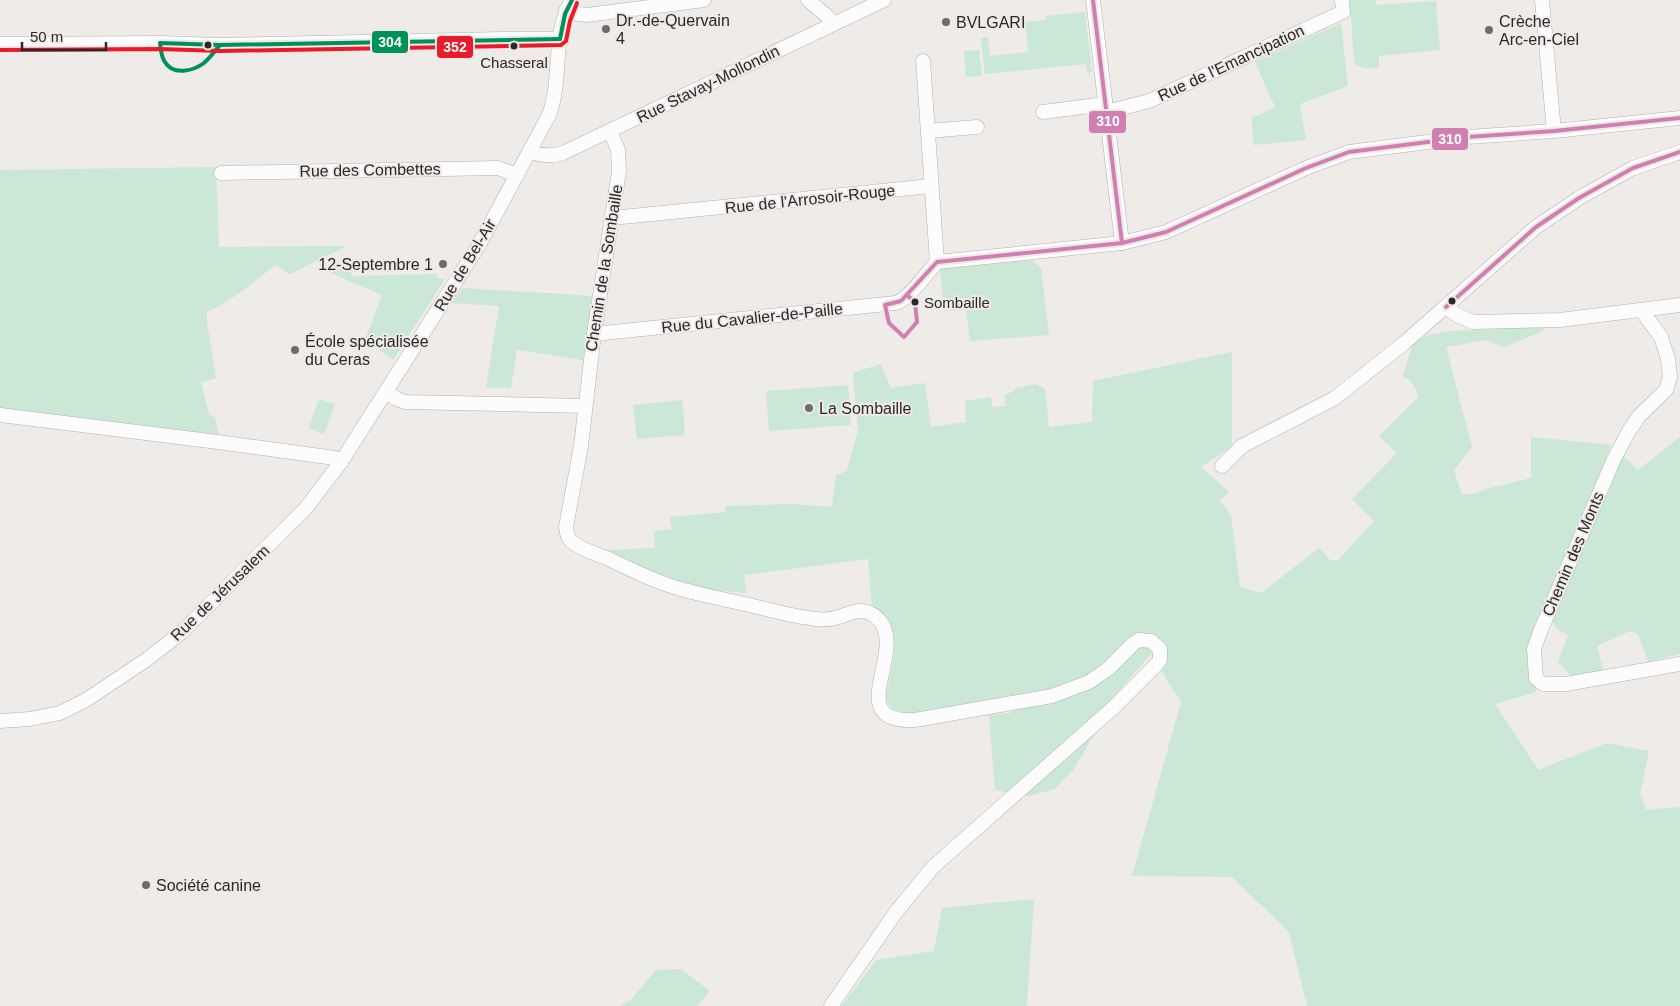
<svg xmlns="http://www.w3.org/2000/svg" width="1680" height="1006" font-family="Arial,sans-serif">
<rect width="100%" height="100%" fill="#eeebe9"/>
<g fill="#cbe7d5">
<path d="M1346 0H1375L1376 5 1436 1 1440 50 1379 56V67C1369 68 1361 70 1354 62L1351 16 1346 9Z"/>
<polygon points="1085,12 1092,72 1087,73 1086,64 985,74 981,38 988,37 990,56 1028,52 1025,22 1046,20 1046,16"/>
<polygon points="1341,23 1348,86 1300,104 1306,140 1253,145 1252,118 1275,107 1255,62"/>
<polygon points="979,50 982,76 966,77 964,51"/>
<path d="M216 167 219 247 347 246 290 274 275 265C253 283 233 300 207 312V323L216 378 226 376 201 382 209 414 215 418 219 437 0 413V170Z"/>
<polygon points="1032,260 1041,268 1049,335 970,341 966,309 944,311 940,269"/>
<polygon points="348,265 352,276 436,274 437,279 445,279 393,360 365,340 382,295 331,273"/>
<polygon points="463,288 593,296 583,360 517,350 511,388 486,388 499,306 452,303"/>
<path d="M1549 326 1541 332 1504 347 1486 340 1446 347 1472 447 1454 470 1462 495 1476 493 1486 489 1531 478V437L1611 445 1599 482 1535 638 1536 692 1495 704 1538 770 1607 743 1649 751 1640 794 1646 810 1680 807V1006H1307L1289 932 1232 877 1132 876 1181 702 1151 654 1109 702 1093 737 1073 770 1055 789 1029 796 995 790 989 715 1010 713 1020 697 907 715C896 712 888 709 886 696 891 668 908 621 872 607L868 559 744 575 746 593 711 590 676 583 601 550 655 548 654 531 672 529 670 517 726 512 725 506 791 504 832 507 836 474H840L847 470 858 431 853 373 880 364 891 388 925 383 931 427 966 422 965 401 991 397 992 407 1006 406 1004 395 1012 392 1016 388 1036 384 1045 389 1049 427 1092 422 1093 381 1232 352V446L1201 467 1229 492 1220 501 1231 515 1240 587 1261 593 1319 548 1330 560 1337 561 1374 521 1352 499 1397 453 1379 436 1418 397C1417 387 1411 381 1403 376L1413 343 1428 335 1452 331Z"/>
<polygon points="848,385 851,425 769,431 766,391"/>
<polygon points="319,399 335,404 324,434 309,428"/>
<polygon points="682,400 685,435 637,439 633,405"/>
<polygon points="1680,437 1680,654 1648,662 1638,634 1630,631 1597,646 1604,673 1573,678 1558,662 1568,635 1556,628 1550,616 1622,455 1638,470"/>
<polygon points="1034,899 1027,1006 842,1006 876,960 934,951 942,908"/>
<polygon points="681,969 710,991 697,1006 619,1006 630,1001 656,970"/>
</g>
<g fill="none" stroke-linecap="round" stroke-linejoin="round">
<g stroke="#b3b1b0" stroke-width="15">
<g id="minor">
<polyline points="808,0 828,17 833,24"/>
<polyline points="1093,0 1122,243"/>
<polyline points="1542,0 1554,131"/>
<polyline points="566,10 579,14 587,15 704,0"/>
<polyline points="0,44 160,43 220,45 503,39 560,39"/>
<polyline points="923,61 937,262"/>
<polyline points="1043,112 1105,104"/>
<polyline points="1106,112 1149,101 1343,12 1342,0"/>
<path d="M610 131 618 150 619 171 594 334 581 446 566 527C567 533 567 537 571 541 581 550 597 554 609 559 627 568 646 577 665 584 693 594 724 599 753 606 774 611 795 617 816 619 825 620 834 619 842 616 848 614 854 611 860 611 869 611 875 615 880 621 906 653 842 724 915 720L1052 696 1089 682 1108 669 1134 643 1139 640 1151 641 1160 649V660L1157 664 1113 708 933 867 896 912 831 1006"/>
<polyline points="928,131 977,127"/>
<path d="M530 151C541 156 551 157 563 153L884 0"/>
<polyline points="221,173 498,168 517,175"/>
<polyline points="612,218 931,186"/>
<polyline points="1446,307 1457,315 1473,322 1560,320 1680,305"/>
<polyline points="1641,310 1661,337 1668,359 1670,377 1666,390 1639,416 1629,431 1614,459 1540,632 1534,649 1536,678 1543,684 1566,684 1680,664"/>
<path d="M594 334 896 303C910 298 926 274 937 262L1122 243 1166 232 1306 168 1349 152 1467 137 1554 131 1680 118"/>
<polyline points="386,392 397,399 405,402 585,406"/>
<polyline points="0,415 218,442 335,458 341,462"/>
<polyline points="1222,466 1242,446 1335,398 1403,344 1536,227 1579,198 1633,168 1680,152"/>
<path d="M0 721 30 719 60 713 86 700 146 660 182 632 306 508 341 462 479 245 549 115C563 78 551 35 572 0"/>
</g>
</g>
<use href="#minor" stroke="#fcfcfc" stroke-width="14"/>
<g stroke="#efeae8" stroke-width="8">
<g id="bus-1">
<polyline points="1093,0 1122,243"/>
<polyline points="907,295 915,302 917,322 904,337 889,323 885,305 901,301 937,262 1122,243 1166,232 1306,168 1349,152 1467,137 1554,131 1680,118"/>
<polyline points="1446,307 1536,227 1579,198 1633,168 1680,152"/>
</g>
</g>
<g stroke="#efeae8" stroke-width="8">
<g id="bus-2">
<polyline points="560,39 565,14 572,0"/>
<path d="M160 43 220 45C215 51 210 58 204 63 193 71 173 76 165 62 161 57 161 49 160 43Z"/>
<polyline points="220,45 560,39"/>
</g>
</g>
<g stroke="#efeae8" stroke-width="8">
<polyline id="bus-3" points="0,50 160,49 220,51 561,45 566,41 570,21 577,3"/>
</g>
<use href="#bus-1" stroke="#d080b0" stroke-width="4"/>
<use href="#bus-2" stroke="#00905a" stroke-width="4"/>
<use href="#bus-3" stroke="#ea1a2a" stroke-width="4"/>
</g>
<g fill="#6f6c6c" stroke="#efeae8" stroke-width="2">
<circle cx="946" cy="22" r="5"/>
<circle cx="606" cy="29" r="5"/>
<circle cx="1489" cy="30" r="5"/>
<circle cx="443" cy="264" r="5"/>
<circle cx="295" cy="350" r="5"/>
<circle cx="809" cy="408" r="5"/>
<circle cx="146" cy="885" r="5"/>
</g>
<g fill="#2a2828" stroke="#efeae8" stroke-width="2">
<circle cx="208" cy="45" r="4.5"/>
<circle cx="514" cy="46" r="4.5"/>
<circle cx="1452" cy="301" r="4.5"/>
<circle cx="915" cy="302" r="4.5"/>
</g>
<g text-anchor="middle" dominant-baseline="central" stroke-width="4" stroke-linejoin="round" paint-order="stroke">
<g font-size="15" fill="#2a2828" stroke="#efeae8">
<text x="514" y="62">Chasseral</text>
<text x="924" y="302" text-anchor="start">Sombaille</text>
</g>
<g font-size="16" fill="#2a2828" stroke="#efeae8" text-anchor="start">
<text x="616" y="20">Dr.-de-Quervain<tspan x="616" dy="18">4</tspan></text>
<text x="1499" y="21">Crèche<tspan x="1499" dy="18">Arc-en-Ciel</tspan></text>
<text x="956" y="22">BVLGARI</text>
<text x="433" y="264" text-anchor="end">12-Septembre 1</text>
<text x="305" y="341">École spécialisée<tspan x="305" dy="18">du Ceras</tspan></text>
<text x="819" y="408">La Sombaille</text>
<text x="156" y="885">Société canine</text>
</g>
<g font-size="16" fill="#2a2828" stroke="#efeae8">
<text transform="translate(1231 63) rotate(-25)">Rue de l'Emancipation</text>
<text transform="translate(708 84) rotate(-26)">Rue Stavay-Mollondin</text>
<text transform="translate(370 170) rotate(-1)">Rue des Combettes</text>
<text transform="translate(810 199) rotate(-6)">Rue de l'Arrosoir-Rouge</text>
<text transform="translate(465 265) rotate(-59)">Rue de Bel-Air</text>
<text transform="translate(604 268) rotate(-81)">Chemin de la Sombaille</text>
<text transform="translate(752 318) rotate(-6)">Rue du Cavalier-de-Paille</text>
<text transform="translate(1573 554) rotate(-67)">Chemin des Monts</text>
<text transform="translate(220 593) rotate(-44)">Rue de Jérusalem</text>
</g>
</g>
<g stroke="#efeae8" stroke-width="2">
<rect x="371" y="30" width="38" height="24" rx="5" fill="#00905a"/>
<rect x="436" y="35" width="38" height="24" rx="5" fill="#ea1a2a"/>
<rect x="1088" y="110" width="39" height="24" rx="5" fill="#d080b0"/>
<rect x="1431" y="127" width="38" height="24" rx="5" fill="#d080b0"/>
</g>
<g font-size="14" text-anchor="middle" font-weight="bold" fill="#fff">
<text x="390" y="47">304</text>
<text x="455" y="52">352</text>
<text x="1108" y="126">310</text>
<text x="1450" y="144">310</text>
</g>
<path d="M22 42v8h84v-8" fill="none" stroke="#2a2828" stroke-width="2.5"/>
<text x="30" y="42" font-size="15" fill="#2a2828" stroke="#efeae8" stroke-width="4" paint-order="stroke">50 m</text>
</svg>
